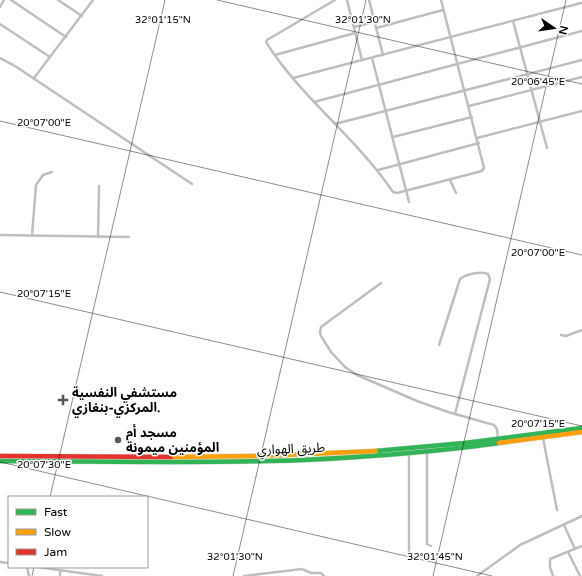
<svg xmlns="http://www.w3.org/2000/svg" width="582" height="576" font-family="'Varela Round','Noto Sans Arabic',sans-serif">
<rect width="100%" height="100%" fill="#fff"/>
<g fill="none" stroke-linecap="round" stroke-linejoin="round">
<g stroke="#dbdbdb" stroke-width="5.5">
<g id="fast">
<polyline points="376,451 465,443 582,428"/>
<path d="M0 461C101 461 202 464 303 460 368 457 434 452 499 443"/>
</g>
</g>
<g stroke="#dbdbdb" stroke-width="5.5">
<g id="slow">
<polyline points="499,443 582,432"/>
<polyline points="171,457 261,456 376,451"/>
</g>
</g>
<g stroke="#dbdbdb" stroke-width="5.5">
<polyline id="jam" points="0,456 171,457"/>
</g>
<g stroke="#bebebe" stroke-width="2.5">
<polyline points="11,0 66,37"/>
<polyline points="58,0 82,16"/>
<path d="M335 0 267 40 266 42C301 98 356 137 393 192L397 193 482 171 484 168 441 0"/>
<polyline points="347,0 362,60"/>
<polyline points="369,0 383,55"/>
<polyline points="0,7 4,0"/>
<polyline points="513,21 547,148"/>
<polyline points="0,24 50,57"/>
<polyline points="354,27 375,22"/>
<polyline points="376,28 443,10"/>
<polyline points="275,55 355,33"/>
<polyline points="0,58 15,66 192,184"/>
<polyline points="372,58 409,202"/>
<polyline points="34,78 93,0"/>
<polyline points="293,78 581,3"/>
<polyline points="314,102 582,31"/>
<polyline points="469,106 582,77"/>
<polyline points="335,124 582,60"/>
<polyline points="393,137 472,117"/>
<polyline points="477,138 582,111"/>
<polyline points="378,170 479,143"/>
<polyline points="450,180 456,193"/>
<polyline points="0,235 129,237"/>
<polyline points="32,236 36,185 43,175 52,172"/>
<polyline points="98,237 99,186"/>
<polyline points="381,283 321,327 320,332 321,336 331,352 345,367 357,375 417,401 448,412 494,425 497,429 498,439"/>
<polyline points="561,335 566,336 582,330"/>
<path d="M439 345 460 279C466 274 480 271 488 274L490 279 455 414"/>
<polyline points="543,438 557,510"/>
<polyline points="427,452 427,544 431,546"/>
<polyline points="564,525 575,549"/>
<polyline points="568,552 580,576"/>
<polyline points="409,555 409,454"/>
<polyline points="0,562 9,563"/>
<polyline points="27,567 29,576"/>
<polyline points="37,567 102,576"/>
<polyline points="60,570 60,576"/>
<polyline points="244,576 302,569 311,573 321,573 324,576"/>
<polyline points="477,576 520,545 582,516"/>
<polyline points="553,576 550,567 550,559 582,546"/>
</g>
<use href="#fast" stroke="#30b455" stroke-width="4.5"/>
<use href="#slow" stroke="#ff9f0a" stroke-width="4.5"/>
<use href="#jam" stroke="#e5322d" stroke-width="4.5"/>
</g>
<path fill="none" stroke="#000" stroke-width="1" stroke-opacity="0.45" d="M217 0 582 84M0 121 582 255M0 292 582 426M0 462 492 576M50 497 165 0M32 576 34 567M233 576 366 0M433 576 566 0"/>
<g fill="#595959" stroke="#fff" stroke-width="1.5">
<path d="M61 394h4v4h4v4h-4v4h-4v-4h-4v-4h4z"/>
<circle cx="118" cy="440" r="4"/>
</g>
<g text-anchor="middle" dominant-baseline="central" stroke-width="3" stroke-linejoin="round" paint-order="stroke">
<g font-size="13" font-weight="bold" fill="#000" stroke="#fff" text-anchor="start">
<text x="72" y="393">مستشفي النفسية<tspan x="72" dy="15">المركزي-بنغازي.</tspan></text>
<text x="126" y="433">مسجد أم<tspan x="126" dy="15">المؤمنين ميمونة</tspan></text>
</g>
<g font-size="13" fill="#000" stroke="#fff">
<text transform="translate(291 449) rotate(-2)">طريق الهواري</text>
</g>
</g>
<g font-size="10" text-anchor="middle" fill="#000" stroke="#fff" stroke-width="3" stroke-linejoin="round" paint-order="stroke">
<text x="163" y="23">32°01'15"N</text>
<text x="363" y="23">32°01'30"N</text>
<text x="538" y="85">20°06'45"E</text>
<text x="44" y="126">20°07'00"E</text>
<text x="538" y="256">20°07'00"E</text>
<text x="44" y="297">20°07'15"E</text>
<text x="538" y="427">20°07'15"E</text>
<text x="44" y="468">20°07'30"E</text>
<text x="235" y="560">32°01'30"N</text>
<text x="435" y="560">32°01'45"N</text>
</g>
<rect x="8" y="496" width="140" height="72" fill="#ffffff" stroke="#999999"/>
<rect x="16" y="509" width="20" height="6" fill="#30b455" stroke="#999999"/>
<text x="44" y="516" font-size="12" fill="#000000">Fast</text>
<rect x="16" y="529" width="20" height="6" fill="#ff9f0a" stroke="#999999"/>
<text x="44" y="536" font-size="12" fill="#000000">Slow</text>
<rect x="16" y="549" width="20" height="6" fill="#e5322d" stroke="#999999"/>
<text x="44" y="556" font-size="12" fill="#000000">Jam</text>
<g transform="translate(554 28) rotate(103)" stroke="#ffffff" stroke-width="3" paint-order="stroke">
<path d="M0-3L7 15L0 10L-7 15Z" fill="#000000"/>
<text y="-6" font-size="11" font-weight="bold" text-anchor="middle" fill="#000000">N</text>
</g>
</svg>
